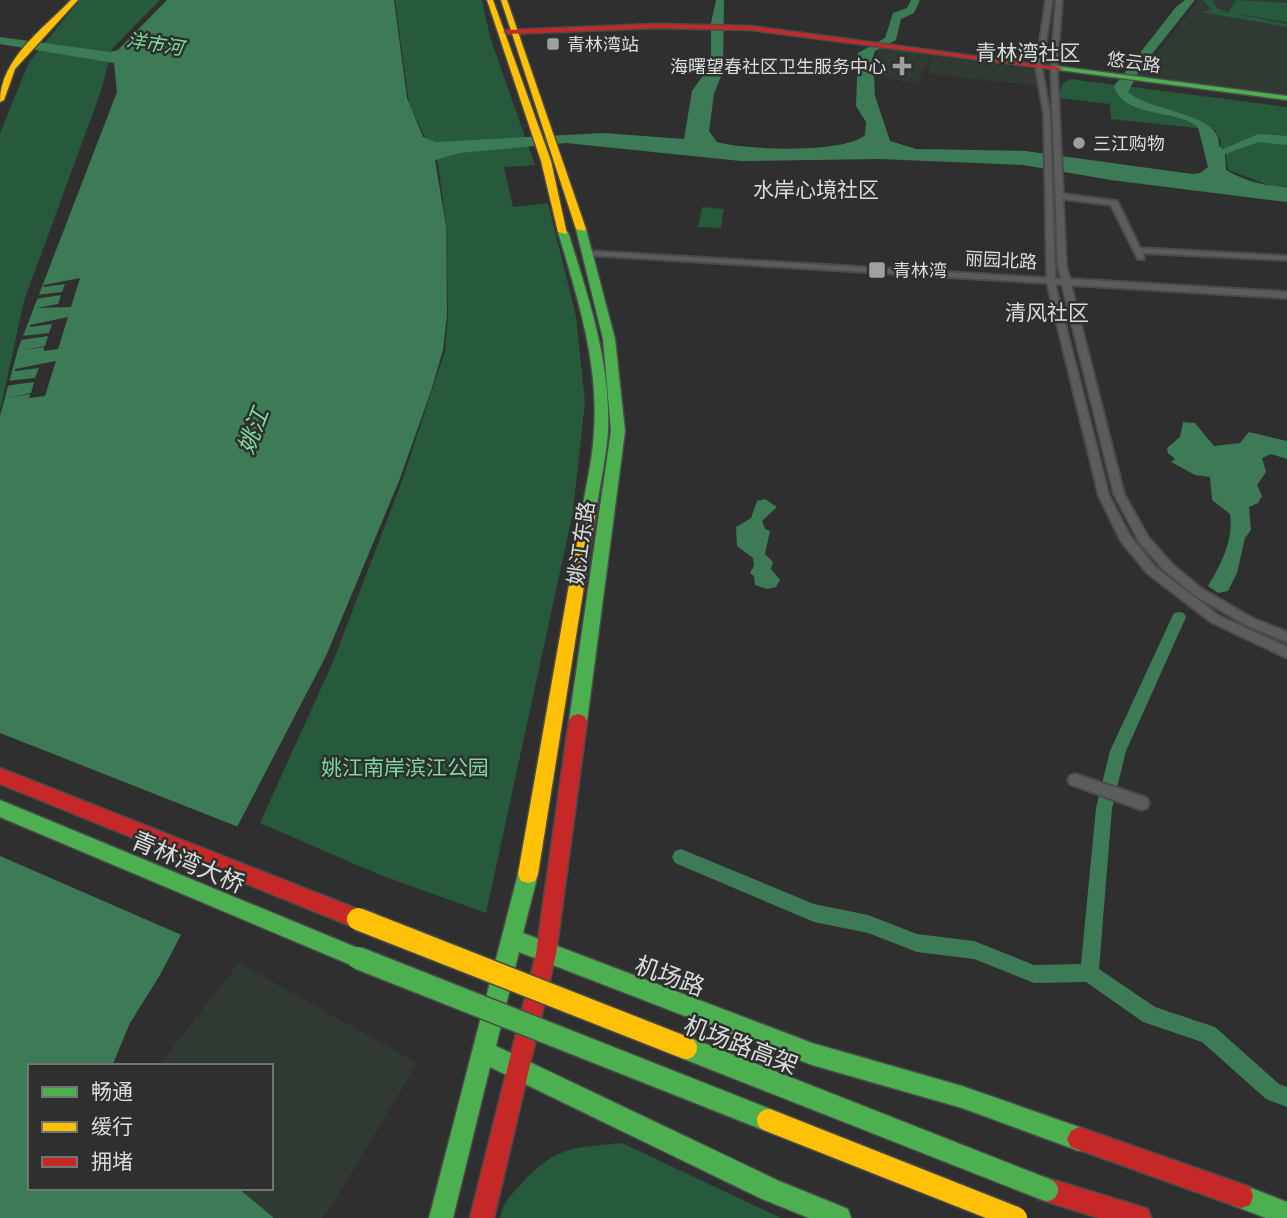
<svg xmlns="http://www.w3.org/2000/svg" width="1287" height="1218" font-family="Inter,'Noto Sans SC',sans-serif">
<rect width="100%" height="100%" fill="#2e2f2e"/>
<g fill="#313933">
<polygon points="1198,0 1287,0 1287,96 1134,76 1158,52"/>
<polygon points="878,47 1036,70 1038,86 928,74 931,58 917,83 878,77"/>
<polygon points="239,963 417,1063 330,1209 322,1218 39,1218 62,1188 271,1188 271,1066 158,1066"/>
</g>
<g fill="#27593c">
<polygon points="80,0 160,0 112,49 101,91 24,301 0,411 0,133 29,62"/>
<polygon points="395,0 482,0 490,37 535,165 504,167 513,207 548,203 576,316 585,402 573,512 486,913 380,875 260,823 332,664 402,481 445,351 448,315 446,225 438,163 409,105"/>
<polygon points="1203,0 1212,0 1217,8 1228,13 1236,0 1287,3 1287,22 1231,13 1287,24 1287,27 1202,12 1212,10"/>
<polygon points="1070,79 1287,107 1287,186 1271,186 1228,170 1226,154 1220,146 1221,141 1215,130 1111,119 1110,104 1059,98 1062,84"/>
<polygon points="702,207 724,209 721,228 698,227"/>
<path d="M622 1143 781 1218H500C503 1202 512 1194 523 1182 558 1145 574 1148 622 1143Z"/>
</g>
<g fill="#3d7b56">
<path d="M167 0H394L407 98 423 137 436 142 603 133 684 139 692 91 711 64V23L716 0H724L723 71 714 94 709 131 717 142C744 150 845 154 865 135L866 122 856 106 858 53 885 38 893 13 907 8 911 0H920L914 13 901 19 896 40 875 51 873 57 875 96 890 141 916 149 1025 151 1192 174 1200 173 1208 167 1198 127C1175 108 1124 119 1114 86L1176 7 1185 0H1195L1140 69 1128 92C1149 112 1223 113 1219 146L1223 149 1259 134 1287 136V145L1259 142 1225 154 1226 170C1245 181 1265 186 1287 187V202L1111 180 1023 165 880 159 741 161 566 143 460 153 435 160 446 226 447 315 443 350 431 391 399 481 326 656 160 975 130 1023 112 1066H30V1188H238L274 1218H0V416L18 349 117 92 114 63 0 44V37L110 52 118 50Z"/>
<path d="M1183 422 1195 423 1214 446 1240 443 1249 432 1287 441V459L1271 454 1262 458 1266 472 1257 485 1262 496 1258 503 1249 507 1251 530 1245 538 1237 573 1228 591 1218 593 1208 586C1221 565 1234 539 1230 514L1212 500 1210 477 1195 475 1171 462 1175 459 1168 453 1167 448 1180 437Z"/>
<polygon points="765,499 777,507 762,521 765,529 770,531 765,554 773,562 771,569 780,580 776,587 767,589 755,585 754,576 750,573 754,566 753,558 737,546 736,527 751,518 757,501"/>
</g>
<g fill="#2e2f2e">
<polygon points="80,278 71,307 36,308 58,304 61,295 35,299 36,295 62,292 65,284 43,287 44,285"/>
<polygon points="68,317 58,349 44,351 44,347 22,350 45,346 48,336 21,340 22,336 49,333 52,324 30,327 30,325"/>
<polygon points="56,361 45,396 29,398 30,394 6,398 31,393 34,382 5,386 7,381 35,378 39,368 15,371 15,369"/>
<polygon points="0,733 241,828 184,936 0,856"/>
</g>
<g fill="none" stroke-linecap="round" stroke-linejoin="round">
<polygon fill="#3d7b56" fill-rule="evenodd" points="1179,612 1184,613 1186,617 1126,751 1112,808 1099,969 1155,1007 1215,1027 1279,1084 1287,1087 1287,1107 1266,1099 1202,1042 1143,1022 1086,982 1034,983 974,959 917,952 868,933 814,922 675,863 672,857 675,851 681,849 814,904 868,915 917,934 974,941 1034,965 1081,964 1096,808 1110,751 1172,617 1174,613"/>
<g stroke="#4a4b4a" stroke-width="4">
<g id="street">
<polygon points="1046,0 1052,0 1042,69 1050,115 1055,279 1061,279 1058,265 1051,68 1056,0 1062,0 1057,68 1063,194 1117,201 1140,248 1287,256 1287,260 1143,253 1144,259 1138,259 1111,205 1063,199 1066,265 1070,279 1287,292 1287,298 1071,285 1124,494 1148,537 1172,564 1202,589 1254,619 1287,632 1287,642 1246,625 1194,595 1164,570 1140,543 1114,494 1062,284 1055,284 1109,496 1130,536 1155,567 1219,616 1287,647 1287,658 1211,622 1147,573 1121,541 1099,496 1047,283 587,255 583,253 587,251 1047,278 1044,115 1036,69"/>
<polygon points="1075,774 1147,798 1149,803 1147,808 1142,810 1070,784 1068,780 1070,776"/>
</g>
</g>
<g stroke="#4a4b4a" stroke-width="3">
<g id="fast">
<polygon points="1056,66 1287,96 1287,100 1059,70"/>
<polygon points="581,226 586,229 615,339 625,431 587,721 584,726 578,728 572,726 569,721 611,431 603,339 576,229"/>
<path d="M563 229 568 232C588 296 611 363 608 431 606 458 600 485 596 511L589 516 582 511C586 485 593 458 594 431 599 363 577 296 558 232Z"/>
<polygon points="0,800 365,951 368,958 365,965 358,968 0,817"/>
<polygon points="528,865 535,867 538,874 523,933 812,1043 962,1086 1079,1127 1087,1131 1091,1139 1087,1147 1079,1151 962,1108 812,1065 519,952 496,1046 779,1181 848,1209 851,1218 809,1218 762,1199 490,1067 453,1218 429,1218 518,874 521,867"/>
<polygon points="1241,1184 1287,1202 1287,1218 1266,1218 1232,1205 1229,1196 1232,1187"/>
</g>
</g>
<g stroke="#4a4b4a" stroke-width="3">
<g id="slow">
<path d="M71 0H78L15 69 4 100 0 102C0 59 43 29 71 0Z"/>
<polygon points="487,0 493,0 551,161 567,234 558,232 541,161"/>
<polygon points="501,0 507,0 586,229 585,231 576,229"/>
<polygon points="589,506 596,511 538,874 535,881 528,883 521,881 518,874 582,511"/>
</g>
</g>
<g stroke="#4a4b4a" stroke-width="3">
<g id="jam">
<polygon points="657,24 751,26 1063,68 1059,70 751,30 657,28 507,34 503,32 507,30"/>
<polygon points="578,714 584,716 587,721 556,954 494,1218 470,1218 536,954 569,721 572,716"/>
<polygon points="0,768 365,912 368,919 365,926 358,929 0,784"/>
<polygon points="1079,1127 1250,1187 1253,1196 1250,1205 1241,1208 1071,1147 1067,1139 1071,1131"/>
<polygon points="1047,1178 1139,1206 1148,1209 1151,1218 1099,1218 1038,1199 1035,1190 1038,1181"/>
</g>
</g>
<use href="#street" fill="#5b5d5c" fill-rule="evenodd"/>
<use href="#fast" fill="#4caf50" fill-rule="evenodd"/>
<use href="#slow" fill="#ffc107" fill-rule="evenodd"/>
<use href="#jam" fill="#c62828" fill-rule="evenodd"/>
<g stroke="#4a4b4a" stroke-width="25" stroke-linecap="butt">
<g id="fast-bridge">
<polyline points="358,958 768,1120"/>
<polyline points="686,1048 1047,1190"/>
</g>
</g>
<g stroke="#4a4b4a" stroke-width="25" stroke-linecap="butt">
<g id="slow-bridge">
<polyline points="358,919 686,1048"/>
<polyline points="768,1120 1016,1218"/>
</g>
</g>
<use href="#fast-bridge" stroke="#4caf50" stroke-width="22"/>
<use href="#slow-bridge" stroke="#ffc107" stroke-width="22"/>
</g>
<g fill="#9ea09e" stroke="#2d302e" stroke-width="2.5">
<rect x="546" y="37" width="14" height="14" rx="3.5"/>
<path d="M898.5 55.5h7v7h7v7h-7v7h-7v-7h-7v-7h7z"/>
<circle cx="1079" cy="143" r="7"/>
<rect x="868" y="261" width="18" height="18" rx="3.5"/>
</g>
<g text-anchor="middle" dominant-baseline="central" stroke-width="5" stroke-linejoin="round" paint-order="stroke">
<g font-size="18" fill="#dbdddb" stroke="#2d302e" text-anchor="start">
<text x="567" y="44">青林湾站</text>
<text x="886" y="66" text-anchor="end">海曙望春社区卫生服务中心</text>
<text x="1093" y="143">三江购物</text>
<text x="893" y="270">青林湾</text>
</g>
<g font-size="18" fill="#dbdddb" stroke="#2d302e">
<text transform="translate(1134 62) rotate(8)">悠云路</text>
<text transform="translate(1001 260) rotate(3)">丽园北路</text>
</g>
<g font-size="19" font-style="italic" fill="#7ddda1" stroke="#2d302e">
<text transform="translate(155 44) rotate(9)">洋市河</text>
</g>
<g font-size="21" fill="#d9ddda" stroke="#2d302e">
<text x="1028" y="52">青林湾社区</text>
<text x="816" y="189">水岸心境社区</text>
<text x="1047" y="312">清风社区</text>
</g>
<g font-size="21" fill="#dbdddb" stroke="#2d302e">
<text transform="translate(581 543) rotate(-82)">姚江东路</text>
</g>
<g font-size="21" fill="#78d89d" stroke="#2d302e">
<text x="405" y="767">姚江南岸滨江公园</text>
</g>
<g font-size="23" font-style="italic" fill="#7ddda1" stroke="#2d302e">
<text transform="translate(253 431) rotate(-69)">姚江</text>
</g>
<g font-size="24" fill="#dbdddb" stroke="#2d302e">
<text transform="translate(188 862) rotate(23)">青林湾大桥</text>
<text transform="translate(670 976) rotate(20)">机场路</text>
<text transform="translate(741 1045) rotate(21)">机场路高架</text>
</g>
</g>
<rect x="28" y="1064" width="245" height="126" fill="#2d302e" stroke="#737573" stroke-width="2"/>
<rect x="42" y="1087" width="35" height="10" fill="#4caf50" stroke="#737573" stroke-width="2"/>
<text x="91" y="1099" font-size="21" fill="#dbdddb">畅通</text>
<rect x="42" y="1122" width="35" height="10" fill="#ffc107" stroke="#737573" stroke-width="2"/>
<text x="91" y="1134" font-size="21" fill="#dbdddb">缓行</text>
<rect x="42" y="1157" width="35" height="10" fill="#c62828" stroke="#737573" stroke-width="2"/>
<text x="91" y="1169" font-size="21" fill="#dbdddb">拥堵</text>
</svg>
